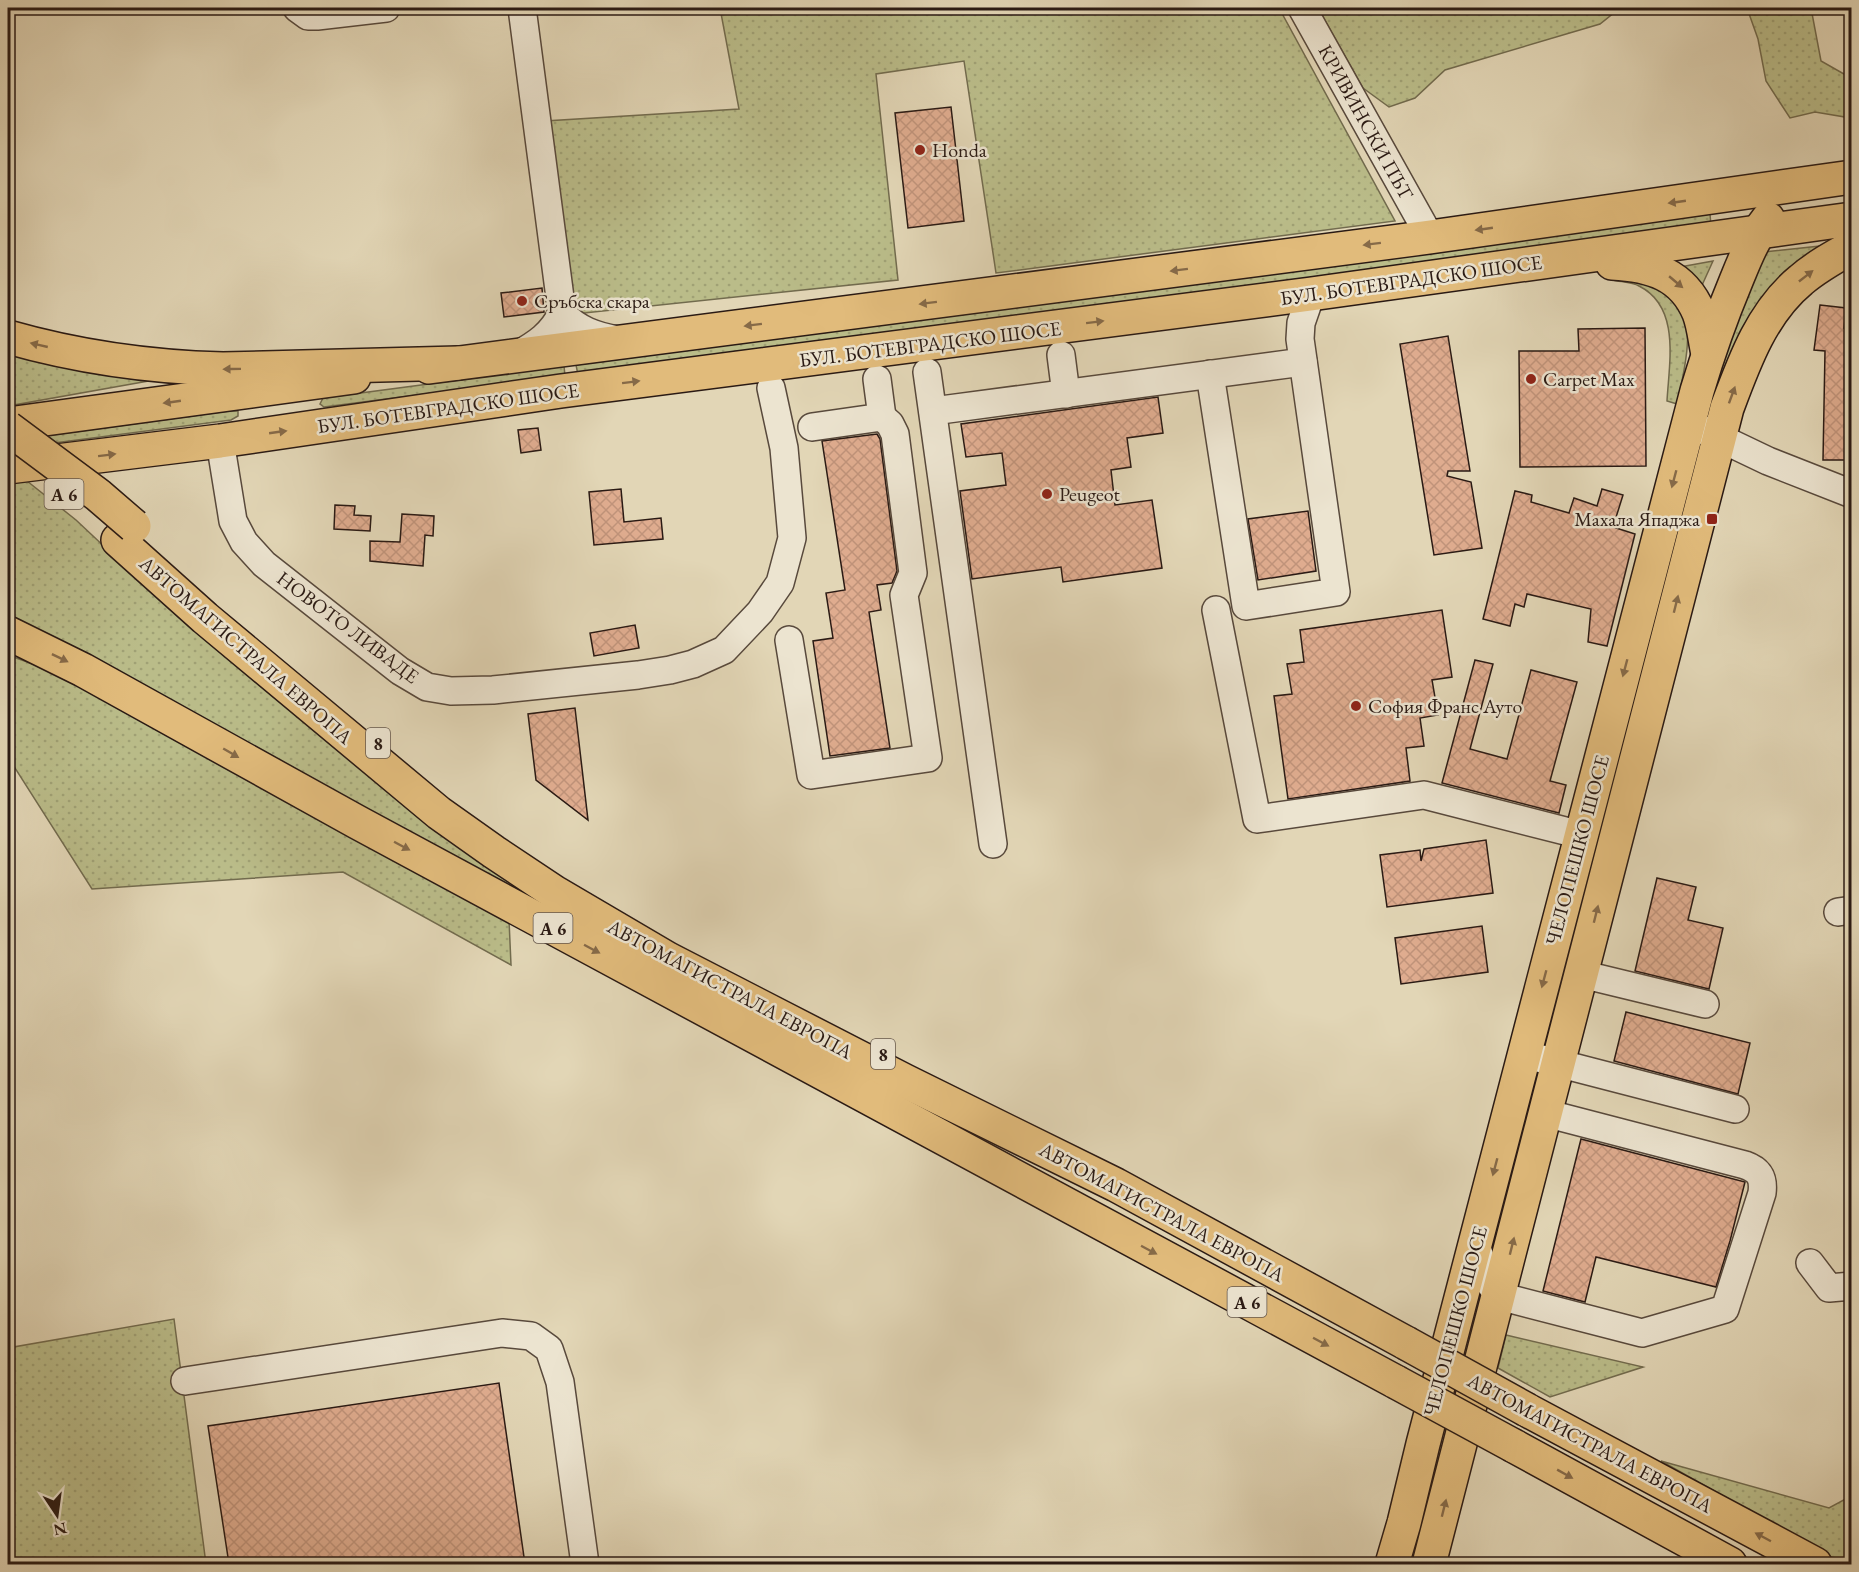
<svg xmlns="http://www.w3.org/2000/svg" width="1859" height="1572" font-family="'EB Garamond',serif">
<defs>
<pattern id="grass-dots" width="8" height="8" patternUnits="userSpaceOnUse" patternTransform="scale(1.5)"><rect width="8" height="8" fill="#babc89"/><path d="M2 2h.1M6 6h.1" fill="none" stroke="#a0a175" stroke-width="1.8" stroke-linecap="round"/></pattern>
<pattern id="building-cross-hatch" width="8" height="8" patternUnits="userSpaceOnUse" patternTransform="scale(1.5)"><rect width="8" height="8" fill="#dfac8f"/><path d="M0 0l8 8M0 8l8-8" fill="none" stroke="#c0937a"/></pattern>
</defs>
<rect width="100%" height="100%" fill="#e2d6b6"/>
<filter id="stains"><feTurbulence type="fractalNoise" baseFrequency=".00333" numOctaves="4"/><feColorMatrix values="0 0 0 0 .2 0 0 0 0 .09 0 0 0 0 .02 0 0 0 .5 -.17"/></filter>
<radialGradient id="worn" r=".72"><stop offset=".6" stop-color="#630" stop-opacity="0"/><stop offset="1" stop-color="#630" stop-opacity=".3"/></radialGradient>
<g fill="url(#grass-dots)" stroke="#726b4e" stroke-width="1.5">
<polygon points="720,8 1279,8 1395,221 996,273 964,61 876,74 898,280 575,314 545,121 739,109"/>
<polygon points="1318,8 1620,8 1600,24 1445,70 1415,98 1389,107 1363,88"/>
<polygon points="1747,8 1811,8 1821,61 1851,78 1851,118 1815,112 1790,118 1766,81 1758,39"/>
<polygon points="1710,214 1711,226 578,375 576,365"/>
<polygon points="1830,245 1715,415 1704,410 1764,252"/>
<polygon points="1713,261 1698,294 1669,269"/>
<path d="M1639 278C1647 281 1657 284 1665 289 1702 314 1684 369 1677 404L1667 401C1669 363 1681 307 1639 286 1632 282 1620 282 1612 280Z"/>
<polygon points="8,354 100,374 171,377 8,406"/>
<polygon points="564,366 565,376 324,407 320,404 323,398"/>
<polygon points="229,411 238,411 238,416 231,420 8,449 8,441"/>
<polygon points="27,481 76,520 190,627 284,705 559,912 8,619 8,483"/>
<polygon points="8,655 71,678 509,920 511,965 343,872 92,889 8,757"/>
<polygon points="174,1319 206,1564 8,1564 8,1348"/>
<polygon points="1506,1335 1643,1367 1550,1397 1498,1368"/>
<polygon points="1661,1461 1829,1508 1851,1496 1851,1564 1844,1564"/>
</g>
<g fill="url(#building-cross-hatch)" stroke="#2a1a14" stroke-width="1.5">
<polygon points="951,107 964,221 908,228 895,113"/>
<polygon points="542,288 544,312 504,317 501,293"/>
<polygon points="1820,305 1846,308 1844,328 1851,329 1851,460 1823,460 1825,351 1814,350"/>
<polygon points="1645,328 1646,466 1520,467 1519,351 1579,351 1578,329"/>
<polygon points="1448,336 1470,471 1448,471 1447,476 1471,482 1482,548 1434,555 1400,344"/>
<polygon points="1158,397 1163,433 1127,438 1131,467 1111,470 1115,505 1152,500 1162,568 1063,582 1061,567 972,579 960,491 1006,485 1002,453 966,457 961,424"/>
<polygon points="538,428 541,450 521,453 518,430"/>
<polygon points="877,434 880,439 897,571 892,583 877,585 881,610 869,612 890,748 830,756 813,641 833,638 826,593 845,590 822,441"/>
<polygon points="621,489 624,522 661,518 663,539 594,545 589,492"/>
<polygon points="1602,489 1623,495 1613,527 1635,534 1607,646 1588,642 1591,609 1527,594 1524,607 1515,604 1510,626 1483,619 1515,491 1532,495 1531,502 1569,513 1574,498 1597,506"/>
<polygon points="335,505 355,506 354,515 371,516 370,531 334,529"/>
<polygon points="1308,511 1316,571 1258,580 1248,519"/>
<polygon points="402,514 434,516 433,536 425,535 423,566 370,561 370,541 400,542"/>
<polygon points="1442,610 1452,677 1432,680 1438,715 1420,718 1424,746 1406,748 1410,781 1288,799 1274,696 1292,694 1287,664 1304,662 1300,630"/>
<polygon points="635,625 639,648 594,656 590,633"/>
<polygon points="1475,660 1493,664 1470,749 1507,759 1531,670 1577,682 1550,781 1566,785 1559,813 1442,783"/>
<polygon points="575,708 588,820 536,780 528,714"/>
<polygon points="1486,840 1493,893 1387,907 1380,855 1420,850 1421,861 1424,849"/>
<polygon points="1657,878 1696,887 1688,920 1723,928 1709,989 1635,971"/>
<polygon points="1482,926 1488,972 1401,984 1395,938"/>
<polygon points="1626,1012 1750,1043 1738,1094 1614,1061"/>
<polygon points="1581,1139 1745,1182 1730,1241 1716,1287 1596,1257 1585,1302 1543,1291"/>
<polygon points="499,1383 525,1564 229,1564 208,1426"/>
</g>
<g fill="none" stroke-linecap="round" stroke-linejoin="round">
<g stroke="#58493c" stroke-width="30">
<g id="minor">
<polyline points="297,8 308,16 317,16 386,8"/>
<polyline points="1302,8 1430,237"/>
<path d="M562 313C577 330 596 336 618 340"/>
<path d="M517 355C537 344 552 334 562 313L522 8"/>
<polyline points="1061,355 1066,394"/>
<polyline points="927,372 993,844"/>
<polyline points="1210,374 1246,606 1336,592 1300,339 1301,323 1311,294"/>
<polyline points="933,411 1303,362"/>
<polyline points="812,427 882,417 877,379"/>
<polyline points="1701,429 1768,461 1852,494"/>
<polyline points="220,441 233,521 244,542 264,564 400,671 427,687 451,691 493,690 638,675 670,670 693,664 724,650 760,612 780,583 792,538 784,448 771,388"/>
<polyline points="1216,610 1257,819 1424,795 1581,835"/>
<polyline points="789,640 811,775 928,758 904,595 913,573 895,434 890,424 882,417"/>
<polyline points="1838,912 1852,910"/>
<polyline points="1581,974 1705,1004"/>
<polyline points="1538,1058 1735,1109"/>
<path d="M1475 1242 1488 1281 1499 1296 1642 1333 1725 1309 1762 1193C1764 1177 1759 1170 1745 1165L1545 1113"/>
<polyline points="1810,1263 1829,1288 1852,1286"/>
<polyline points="185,1381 502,1333 531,1336 549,1349 560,1382 585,1564"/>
</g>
</g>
<g stroke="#2a1a14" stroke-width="36">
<g id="major">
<path d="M1612 263C1651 265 1683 274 1699 313 1704 326 1705 341 1708 354"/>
<polyline points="429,367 1430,237 1852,177"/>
<polyline points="8,424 354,377"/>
<polyline points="8,467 220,441 561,391 1311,294 1852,219"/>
<path d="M1392 1564 1404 1523 1423 1444 1697 391C1708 354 1721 317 1736 281 1745 259 1753 238 1768 219"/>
<path d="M1429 1564 1727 408C1744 362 1762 312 1801 280 1816 267 1834 257 1852 247"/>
</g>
</g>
<g stroke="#2a1a14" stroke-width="36">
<g id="highway">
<path d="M8 337C78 357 150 367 223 369L458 363"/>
<polyline points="118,540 205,618 439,813 494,852 554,892 668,959 905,1081 1116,1185 1406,1343"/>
<polyline points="8,633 83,670 357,822 1396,1382"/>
<polyline points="1527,1410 1815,1564"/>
<polyline points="1514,1446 1730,1564"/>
</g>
</g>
<use href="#minor" stroke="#ece4d0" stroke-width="27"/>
<use href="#major" stroke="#e1bb7b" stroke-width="33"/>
<use href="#highway" stroke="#e1bb7b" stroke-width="33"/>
<g stroke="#2a1a14" stroke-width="36" stroke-linecap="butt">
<g id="highway-bridge">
<polyline points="8,428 98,495 134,526"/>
<polyline points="1406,1343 1527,1410"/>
<polyline points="1396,1382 1514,1446"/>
</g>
</g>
<use href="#highway-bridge" stroke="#e1bb7b" stroke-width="33"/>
</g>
<defs><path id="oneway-solid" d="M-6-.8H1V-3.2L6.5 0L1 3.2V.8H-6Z" transform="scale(1.5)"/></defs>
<g fill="#866a48">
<use href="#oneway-solid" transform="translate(1677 202) rotate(172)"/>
<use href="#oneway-solid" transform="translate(1484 229) rotate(172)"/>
<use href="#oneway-solid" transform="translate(1372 244) rotate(173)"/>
<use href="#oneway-solid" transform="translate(1179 270) rotate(173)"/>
<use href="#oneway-solid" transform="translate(1806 276) rotate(-38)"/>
<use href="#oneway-solid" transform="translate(1676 282) rotate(40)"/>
<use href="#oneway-solid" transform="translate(928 303) rotate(173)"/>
<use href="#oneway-solid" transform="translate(1095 322) rotate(-7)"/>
<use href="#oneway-solid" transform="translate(753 325) rotate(173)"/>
<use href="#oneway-solid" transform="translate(39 345) rotate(-167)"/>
<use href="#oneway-solid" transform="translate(232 369) rotate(179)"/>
<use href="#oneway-solid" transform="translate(631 382) rotate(-7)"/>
<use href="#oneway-solid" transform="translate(1732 395) rotate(-70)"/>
<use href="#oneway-solid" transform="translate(172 402) rotate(172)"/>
<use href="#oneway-solid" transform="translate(278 432) rotate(-8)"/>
<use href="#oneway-solid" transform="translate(107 455) rotate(-7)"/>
<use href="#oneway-solid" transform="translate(1674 479) rotate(105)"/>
<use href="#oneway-solid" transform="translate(1676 604) rotate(-76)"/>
<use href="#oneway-solid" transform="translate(60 658) rotate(26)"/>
<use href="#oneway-solid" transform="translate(1625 668) rotate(105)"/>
<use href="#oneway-solid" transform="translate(231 753) rotate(30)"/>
<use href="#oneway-solid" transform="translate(402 846) rotate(28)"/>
<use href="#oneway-solid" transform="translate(1596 914) rotate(-76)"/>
<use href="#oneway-solid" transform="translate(592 949) rotate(28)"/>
<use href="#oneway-solid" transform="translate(1544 979) rotate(105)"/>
<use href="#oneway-solid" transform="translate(1495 1167) rotate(105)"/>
<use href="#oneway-solid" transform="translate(1512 1246) rotate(-76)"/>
<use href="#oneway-solid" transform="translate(1149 1250) rotate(28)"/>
<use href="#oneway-solid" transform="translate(1321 1342) rotate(28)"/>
<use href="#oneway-solid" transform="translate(1565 1474) rotate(29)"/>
<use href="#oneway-solid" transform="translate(1444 1508) rotate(-76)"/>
<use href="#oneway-solid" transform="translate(1763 1537) rotate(-152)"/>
</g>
<g fill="#8f2418" stroke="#ece4d0" stroke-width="2">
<circle cx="920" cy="150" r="6"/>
<circle cx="522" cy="301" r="6"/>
<circle cx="1531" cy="379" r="6"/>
<circle cx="1047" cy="494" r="6"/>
<rect x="1706" y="513" width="12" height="12" rx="3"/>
<circle cx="1356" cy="706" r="6"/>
</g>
<g text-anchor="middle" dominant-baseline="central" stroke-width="5" stroke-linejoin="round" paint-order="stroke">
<g fill="#ece4d0" stroke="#64574c" stroke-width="1.5">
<rect x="44.5" y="479" width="39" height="30" rx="4.5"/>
<rect x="366" y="728" width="24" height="30" rx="4.5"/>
<rect x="533.5" y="913" width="39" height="30" rx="4.5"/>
<rect x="871" y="1039" width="24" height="30" rx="4.5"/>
<rect x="1227.5" y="1287" width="39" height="30" rx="4.5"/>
</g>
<g font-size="18" font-weight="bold" fill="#2a1a14">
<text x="64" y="494">A 6</text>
<text x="378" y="743">8</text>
<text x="553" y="928">A 6</text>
<text x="883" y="1054">8</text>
<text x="1247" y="1302">A 6</text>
</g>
<g font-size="20" fill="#2a1a14" stroke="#ece4d0">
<text transform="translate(1366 122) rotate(61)">КРИВИНСКИ ПЪТ</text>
<text transform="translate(1411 280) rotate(-8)">БУЛ. БОТЕВГРАДСКО ШОСЕ</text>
<text transform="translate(930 344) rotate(-7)">БУЛ. БОТЕВГРАДСКО ШОСЕ</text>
<text transform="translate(448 408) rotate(-8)">БУЛ. БОТЕВГРАДСКО ШОСЕ</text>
<text transform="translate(348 627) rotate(37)">НОВОТО ЛИВАДЕ</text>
<text transform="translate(246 650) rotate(41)">АВТОМАГИСТРАЛА ЕВРОПА</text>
<text transform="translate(1577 850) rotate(-75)">ЧЕЛОПЕШКО ШОСЕ</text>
<text transform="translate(730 989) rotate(28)">АВТОМАГИСТРАЛА ЕВРОПА</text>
<text transform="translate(1162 1212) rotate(28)">АВТОМАГИСТРАЛА ЕВРОПА</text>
<text transform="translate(1455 1321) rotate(-75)">ЧЕЛОПЕШКО ШОСЕ</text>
<text transform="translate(1590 1443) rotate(28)">АВТОМАГИСТРАЛА ЕВРОПА</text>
</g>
<g font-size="20" fill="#2a1a14" stroke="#ece4d0" text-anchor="start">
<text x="932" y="150">Honda</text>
<text x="534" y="301">Сръбска скара</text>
<text x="1543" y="379">Carpet Max</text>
<text x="1059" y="494">Peugeot</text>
<text x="1700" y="519" text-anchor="end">Махала Япаджа</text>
<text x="1368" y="706">София Франс Ауто</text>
</g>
</g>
<rect width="1859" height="1572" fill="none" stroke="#e2d6b6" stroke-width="30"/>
<rect x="9" y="9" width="1841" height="1554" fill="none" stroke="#2a1a14" stroke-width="3"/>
<rect x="15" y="15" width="1829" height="1542" fill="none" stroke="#2a1a14" stroke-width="1.5"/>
<g transform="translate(57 1515) rotate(167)" stroke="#ece4d0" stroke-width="4.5" paint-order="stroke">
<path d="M0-4.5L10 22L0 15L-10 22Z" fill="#2a1a14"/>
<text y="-9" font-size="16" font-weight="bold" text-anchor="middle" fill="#2a1a14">N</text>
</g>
<rect width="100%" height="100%" filter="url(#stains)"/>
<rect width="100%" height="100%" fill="url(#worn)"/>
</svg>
